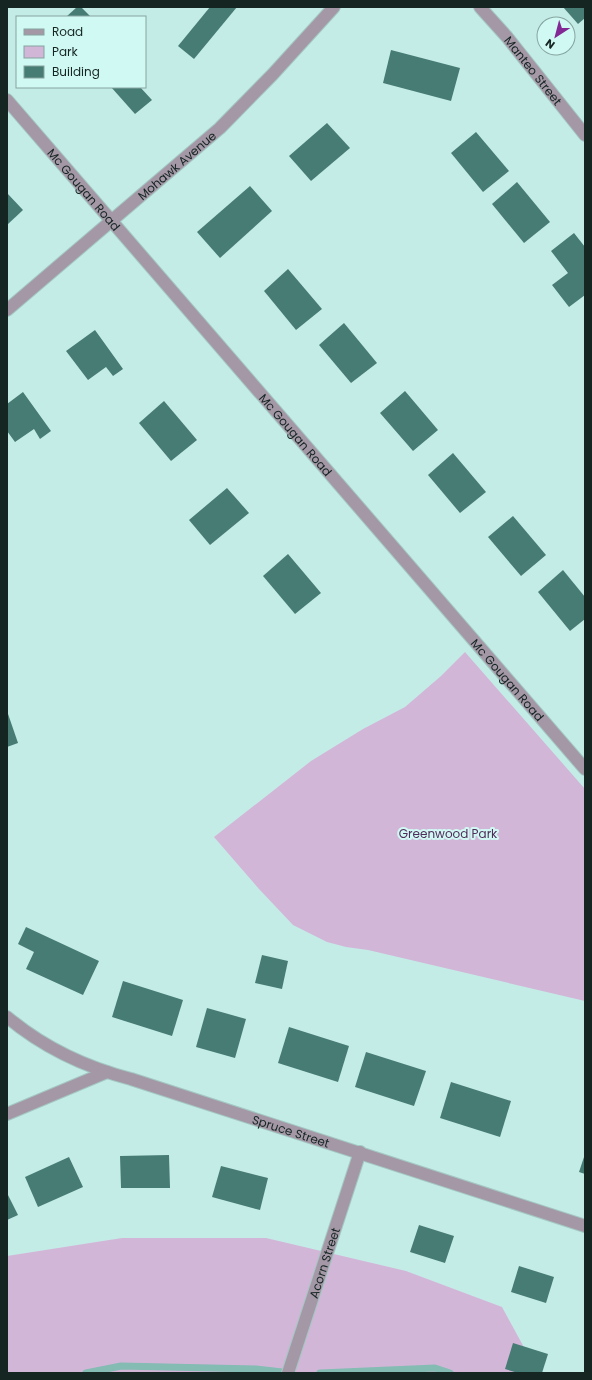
<svg xmlns="http://www.w3.org/2000/svg" width="592" height="1380" font-family="Poppins,sans-serif">
<rect width="100%" height="100%" fill="#c4ece6"/>
<g fill="#d2b6d8">
<polygon points="465,652 585,789 585,1001 368,950 346,947 327,942 293,925 259,889 214,837 311,761 363,729 405,707 441,676"/>
<polygon points="122,1238 266,1238 406,1271 502,1307 538,1373 7,1373 7,1256"/>
</g>
<g fill="none" stroke-linecap="round" stroke-linejoin="round">
<g stroke="#84bbb3" stroke-width="7">
<polyline points="86,1373 121,1366 256,1369 291,1373"/>
<polyline points="320,1373 435,1368 450,1373"/>
</g>
</g>
<g fill="#467c74">
<polygon points="77,7 81,7 91,17 66,17"/>
<polygon points="210,7 237,7 194,59 178,46"/>
<polygon points="563,7 585,7 585,18 578,24"/>
<polygon points="391,50 460,68 451,101 383,83"/>
<polygon points="111,87 140,87 152,100 135,114"/>
<polygon points="327,123 350,148 311,181 289,156"/>
<polygon points="476,132 509,171 483,192 451,153"/>
<polygon points="517,182 550,222 524,243 492,204"/>
<polygon points="250,186 272,211 220,258 197,232"/>
<polygon points="7,193 23,210 7,225"/>
<polygon points="574,233 585,247 585,295 569,307 552,285 568,273 551,251"/>
<polygon points="288,269 322,309 296,330 264,291"/>
<polygon points="344,323 377,363 351,383 319,345"/>
<polygon points="95,330 123,369 113,376 106,367 88,380 66,351"/>
<polygon points="405,391 438,430 413,451 380,413"/>
<polygon points="23,392 51,431 40,439 34,429 15,442 7,431 7,404"/>
<polygon points="164,401 197,440 171,461 139,423"/>
<polygon points="453,453 486,492 460,513 428,475"/>
<polygon points="227,488 249,513 210,545 189,520"/>
<polygon points="513,516 546,555 521,576 488,537"/>
<polygon points="288,554 321,593 295,614 263,576"/>
<polygon points="563,570 585,597 585,619 570,631 538,592"/>
<polygon points="7,711 18,743 7,747"/>
<polygon points="26,927 99,961 83,995 26,969 34,952 18,944"/>
<polygon points="262,955 288,961 282,989 255,983"/>
<polygon points="123,981 183,1000 172,1036 112,1017"/>
<polygon points="207,1008 246,1019 235,1058 196,1047"/>
<polygon points="289,1027 349,1046 338,1082 278,1063"/>
<polygon points="366,1052 426,1071 414,1106 355,1087"/>
<polygon points="451,1082 511,1101 500,1137 440,1118"/>
<polygon points="585,1154 585,1174 579,1172"/>
<polygon points="169,1155 170,1188 121,1188 120,1156"/>
<polygon points="69,1157 83,1187 38,1207 25,1177"/>
<polygon points="221,1166 268,1178 260,1210 212,1197"/>
<polygon points="7,1193 18,1215 7,1220"/>
<polygon points="419,1225 454,1236 445,1263 410,1252"/>
<polygon points="519,1266 554,1277 546,1303 511,1292"/>
<polygon points="513,1343 548,1354 542,1373 518,1373 505,1369"/>
</g>
<g fill="none" stroke-linecap="round" stroke-linejoin="round">
<g stroke="#a4c8c3" stroke-width="14">
<g id="street">
<path id="s1" d="M480 7 507 37 585 135"/>
<path id="s2" d="M7 100 585 769"/>
<path id="s3" d="M7 310 220 128 273 74 334 7"/>
<path id="s4" d="M7 1017C44 1048 84 1067 131 1079L585 1226"/>
<polyline points="7,1114 107,1072"/>
<path id="s5" d="M288 1373 360 1152"/>
</g>
</g>
<use href="#street" stroke="#a498a7" stroke-width="12"/>
</g>
<g text-anchor="middle" dominant-baseline="central" stroke-width="4" stroke-linejoin="round" paint-order="stroke">
<g font-size="12" fill="#152522" stroke="#d1f9f3">
<text stroke="none"><textPath href="#s1" startOffset="83">Manteo Street</textPath></text>
<text stroke="none"><textPath href="#s3" startOffset="223">Mohawk Avenue</textPath></text>
<text stroke="none"><textPath href="#s2" startOffset="118">Mc Gougan Road</textPath></text>
<text stroke="none"><textPath href="#s2" startOffset="442">Mc Gougan Road</textPath></text>
<text stroke="none"><textPath href="#s2" startOffset="766">Mc Gougan Road</textPath></text>
<text stroke="none"><textPath href="#s4" startOffset="308">Spruce Street</textPath></text>
<text stroke="none"><textPath href="#s5" startOffset="116">Acorn Street</textPath></text>
</g>
<g font-size="12" fill="#512c5a" stroke="#d1f9f3">
<text x="448" y="833">Greenwood Park</text>
</g>
</g>
<rect width="592" height="1380" fill="none" stroke="#152522" stroke-width="16"/>
<rect x="16" y="16" width="130" height="72" fill="#d1f9f3" stroke="#86a49f"/>
<rect x="24" y="29" width="20" height="6" fill="#a498a7" stroke="#86a49f"/>
<text x="52" y="36" font-size="12" fill="#152522">Road</text>
<rect x="24" y="46" width="20" height="12" fill="#d2b6d8" stroke="#86a49f"/>
<text x="52" y="56" font-size="12" fill="#152522">Park</text>
<rect x="24" y="66" width="20" height="12" fill="#467c74" stroke="#86a49f"/>
<text x="52" y="76" font-size="12" fill="#152522">Building</text>
<g transform="translate(556 36) rotate(216)"><circle r="19" fill="#d1f9f3" stroke="#86a49f"/>
<path d="M0-3L7 15L0 10L-7 15Z" fill="#832996"/>
<text y="-6" font-size="11" font-weight="bold" text-anchor="middle" fill="#152522">N</text>
</g>
</svg>
